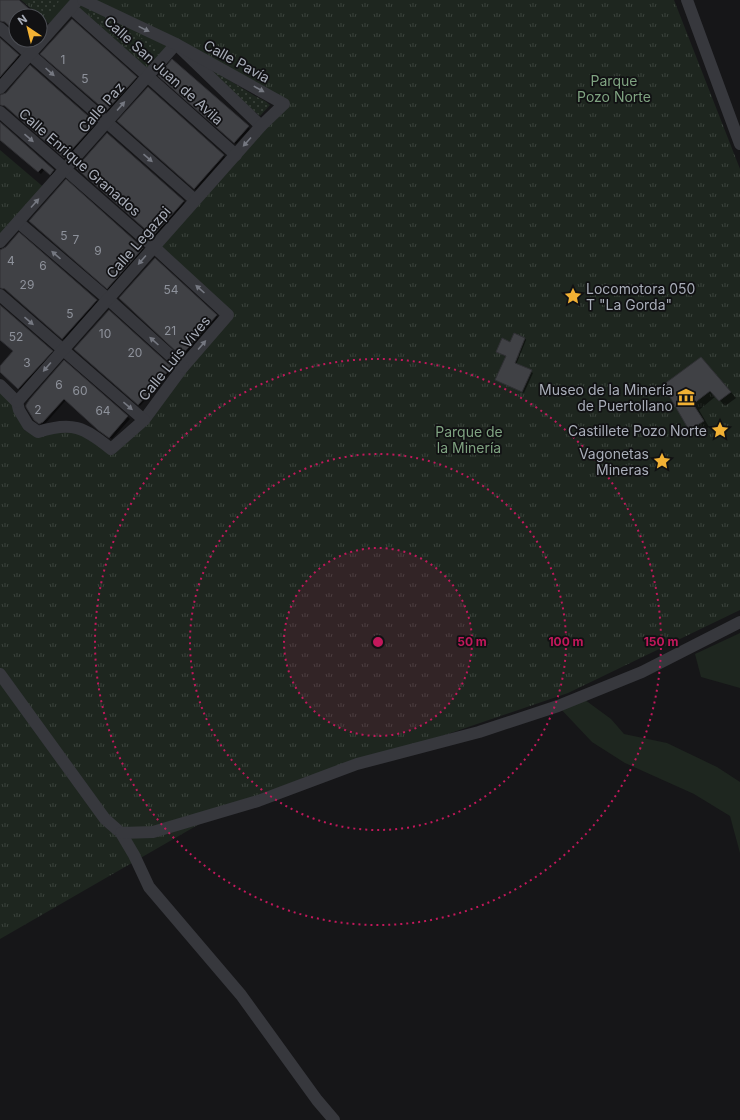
<svg xmlns="http://www.w3.org/2000/svg" width="740" height="1120" font-family="Inter,sans-serif">
<defs>
<pattern id="park-tufts" width="24" height="20" patternUnits="userSpaceOnUse"><rect width="24" height="20" fill="#1e261f"/><path d="M3 7l-1-3M5 7V3M7 7l1-3M15 17l-1-3M17 17v-4M19 17l1-3" fill="none" stroke="#3c433d"/></pattern>
<pattern id="garden-dots" width="8" height="8" patternUnits="userSpaceOnUse"><rect width="8" height="8" fill="#1e261f"/><path d="M2 2h.1M6 6h.1" fill="none" stroke="#3c433d" stroke-width="1.8" stroke-linecap="round"/></pattern>
</defs>
<rect width="100%" height="100%" fill="#161618"/>
<g fill="#1e261f">
<polygon points="740,633 740,688 701,677 695,654"/>
<polygon points="581,697 611,719 624,734 667,743 717,767 740,782 740,853 730,816 694,794 625,763 592,742 558,706"/>
</g>
<g fill="url(#park-tufts)">
<polygon points="21,0 674,0 740,169 740,610 568,693 222,811 0,939 0,385 19,410 25,431 38,432 64,426 111,449 228,315 154,247 284,104 176,44 148,76 71,8 54,28"/>
<polygon points="0,150 47,190 0,242"/>
</g>
<g fill="url(#garden-dots)">
<path d="M28 0H59C53 23 39 10 28 0Z"/>
<polygon points="83,3 158,48 147,60 141,61 80,5"/>
<polygon points="201,63 255,96 265,101 270,105 260,116 198,64"/>
</g>
<g fill="#0007">
<polygon points="40,20 48,27 40,36"/>
<polygon points="72,20 138,79 108,112 42,54"/>
<polygon points="0,39 21,58 0,81"/>
<polygon points="26,40 36,40 32,45"/>
<polygon points="172,61 250,129 236,144 159,75"/>
<polygon points="31,66 97,125 67,160 8,108 4,106 0,108 0,96 6,94"/>
<polygon points="148,88 225,157 196,190 119,121"/>
<polygon points="0,123 56,172 52,176 44,170 41,174 0,139"/>
<polygon points="107,134 185,203 155,237 77,168"/>
<polygon points="66,181 144,250 109,289 30,221"/>
<polygon points="19,234 98,302 65,340 8,291 3,289 0,290 0,251 6,248"/>
<polygon points="155,259 218,317 184,356 120,298"/>
<polygon points="0,306 53,353 21,390 0,371 0,367 14,351 0,339"/>
<polygon points="109,311 173,369 140,406 75,349"/>
<polygon points="525,338 526,340 516,365 533,373 524,393 498,381 507,357 497,352 511,343"/>
<polygon points="64,362 130,419 112,439 102,432 66,400 45,424 42,425 37,422"/>
<polygon points="707,364 736,398 725,406 716,396 699,410 709,427 696,435 690,429 664,385"/>
</g>
<g fill="#404145" stroke="#303034">
<polygon points="0,0 19,0 37,16 16,16 16,32 5,22 0,21"/>
<polygon points="72,19 137,77 106,111 40,54"/>
<polygon points="0,38 19,55 0,77"/>
<polygon points="172,59 249,126 234,143 158,76"/>
<polygon points="30,65 96,123 64,158 5,106 0,105 0,95 6,93"/>
<polygon points="148,87 224,155 194,189 117,121"/>
<polygon points="0,122 54,170 50,175 42,168 38,172 0,140"/>
<polygon points="107,133 184,201 153,236 76,168"/>
<polygon points="66,179 143,248 107,289 29,221"/>
<polygon points="19,232 97,300 62,339 5,289 0,288 0,250 6,247"/>
<polygon points="155,258 217,315 181,356 119,298"/>
<polygon points="0,305 53,351 18,389 0,372 0,366 13,351 0,340"/>
<polygon points="109,310 172,367 138,405 74,349"/>
<polygon points="514,333 525,338 515,363 532,370 522,392 495,380 506,356 496,352 502,338 510,342"/>
<polygon points="701,357 731,392 719,401 710,391 693,404 704,421 689,430 663,385"/>
<polygon points="64,360 128,416 109,438 98,430 64,399 43,422 39,424 34,420 26,407 26,405 30,399"/>
</g>
<g fill="none" stroke-linecap="round" stroke-linejoin="round">
<g stroke="#37383d" stroke-width="12">
<polyline points="687,0 740,144"/>
<polyline points="71,8 236,155"/>
<polyline points="0,28 195,200"/>
<polyline points="0,88 76,2"/>
<polyline points="0,112 154,247 228,315 183,367 144,420"/>
<polyline points="18,222 108,299 183,367"/>
<polyline points="0,242 176,44 261,126"/>
<path d="M0 295 144 420 111 449C84 427 72 421 38 432L28 425 19 410 17 402 0 385"/>
<polyline points="17,402 261,126 284,104 176,44 83,0"/>
<polyline points="0,674 105,819 121,833 134,855 149,887 241,995 317,1100 334,1120"/>
<polyline points="121,833 153,832 258,801 357,764 479,732 558,706 642,672 740,622"/>
</g>
</g>
<defs><path id="oneway-solid" d="M-6-.8H1V-3.2L6.5 0L1 3.2V.8H-6Z"/></defs>
<g fill="#757881">
<use href="#oneway-solid" transform="translate(144 29) rotate(26)"/>
<use href="#oneway-solid" transform="translate(50 72) rotate(42)"/>
<use href="#oneway-solid" transform="translate(259 89) rotate(29)"/>
<use href="#oneway-solid" transform="translate(121 106) rotate(-49)"/>
<use href="#oneway-solid" transform="translate(29 138) rotate(41)"/>
<use href="#oneway-solid" transform="translate(247 142) rotate(132)"/>
<use href="#oneway-solid" transform="translate(148 158) rotate(41)"/>
<use href="#oneway-solid" transform="translate(35 203) rotate(-48)"/>
<use href="#oneway-solid" transform="translate(56 255) rotate(-139)"/>
<use href="#oneway-solid" transform="translate(142 260) rotate(131)"/>
<use href="#oneway-solid" transform="translate(200 289) rotate(-138)"/>
<use href="#oneway-solid" transform="translate(29 321) rotate(41)"/>
<use href="#oneway-solid" transform="translate(154 341) rotate(-138)"/>
<use href="#oneway-solid" transform="translate(202 345) rotate(-49)"/>
<use href="#oneway-solid" transform="translate(47 367) rotate(131)"/>
<use href="#oneway-solid" transform="translate(128 406) rotate(40)"/>
</g>
<circle cx="378" cy="642" r="94" fill="#c2185b" fill-opacity=".12"/>
<g fill="none" stroke="#c2185b" stroke-width="2" stroke-dasharray="2 4">
<circle cx="378" cy="642" r="94"/>
<circle cx="378" cy="642" r="188"/>
<circle cx="378" cy="642" r="283"/>
</g>
<defs>
<g id="sight-bare" transform="scale(1.38)"><path d="M0-6L1.8-2.2L6-1.7L2.9 1.2L3.7 5.4L0 3.3L-3.7 5.4L-2.9 1.2L-6-1.7L-1.8-2.2Z" fill="#f2b134" stroke="#111113" stroke-width="2.5" paint-order="stroke"/></g>
<g id="museum-bare" transform="scale(1.38)"><path d="M0-6L6-3V-2H-6V-3ZM-5-1h2V3h-2ZM-1-1h2V3h-2ZM3-1h2V3H3ZM-6 4H6V6H-6Z" fill="#f2b134" stroke="#111113" stroke-width="2.5" paint-order="stroke"/></g>
</defs>
<g fill-rule="evenodd">
<use href="#sight-bare" x="573" y="296"/>
<use href="#museum-bare" x="686" y="397"/>
<use href="#sight-bare" x="720" y="430"/>
<use href="#sight-bare" x="662" y="461"/>
</g>
<g text-anchor="middle" dominant-baseline="central" stroke-width="3.5" stroke-linejoin="round" paint-order="stroke">
<g font-size="12" fill="#8e929b">
<text x="63" y="59">1</text>
<text x="85" y="78">5</text>
<text x="64" y="235">5</text>
<text x="76" y="239">7</text>
<text x="98" y="250">9</text>
<text x="11" y="260">4</text>
<text x="43" y="265">6</text>
<text x="27" y="284">29</text>
<text x="171" y="289">54</text>
<text x="70" y="313">5</text>
<text x="170" y="330">21</text>
<text x="105" y="333">10</text>
<text x="16" y="336">52</text>
<text x="135" y="352">20</text>
<text x="27" y="362">3</text>
<text x="59" y="384">6</text>
<text x="80" y="390">60</text>
<text x="38" y="409">2</text>
<text x="103" y="410">64</text>
</g>
<g font-size="14" fill="#a8adb8" stroke="#111113">
<text transform="translate(237 61) rotate(29)">Calle Pavía</text>
<text transform="translate(164 70) rotate(42)">Calle San Juan de Avila</text>
<text transform="translate(101 107) rotate(-49)">Calle Paz</text>
<text transform="translate(80 162) rotate(41)">Calle Enrique Granados</text>
<text transform="translate(138 242) rotate(-49)">Calle Legazpi</text>
<text transform="translate(174 358) rotate(-51)">Calle Luis Vives</text>
</g>
<g font-size="14" fill="#7fa381" stroke="#111113">
<text x="614" y="80">Parque<tspan x="614" dy="16">Pozo Norte</tspan></text>
<text x="469" y="431">Parque de<tspan x="469" dy="16">la Minería</tspan></text>
</g>
<g font-size="14" fill="#a8adb8" stroke="#111113" text-anchor="end">
<text x="586" y="288" text-anchor="start">Locomotora 050<tspan x="586" dy="16">T "La Gorda"</tspan></text>
<text x="673" y="389">Museo de la Minería<tspan x="673" dy="16">de Puertollano</tspan></text>
<text x="707" y="430">Castillete Pozo Norte</text>
<text x="649" y="453">Vagonetas<tspan x="649" dy="16">Mineras</tspan></text>
</g>
</g>
<circle cx="378" cy="642" r="6" fill="#c2185b" stroke="#111113" stroke-width="2"/>
<g font-size="12" text-anchor="middle" font-weight="bold" fill="#c2185b" stroke="#111113" stroke-width="3.5" stroke-linejoin="round" paint-order="stroke">
<text x="472" y="646">50 m</text>
<text x="566" y="646">100 m</text>
<text x="661" y="646">150 m</text>
</g>
<g transform="translate(28 28) rotate(325)"><circle r="19" fill="#111113" stroke="#4d4f55"/>
<path d="M0-3L7 15L0 10L-7 15Z" fill="#f2b134"/>
<text y="-6" font-size="11" font-weight="bold" text-anchor="middle" fill="#a8adb8">N</text>
</g>
</svg>
